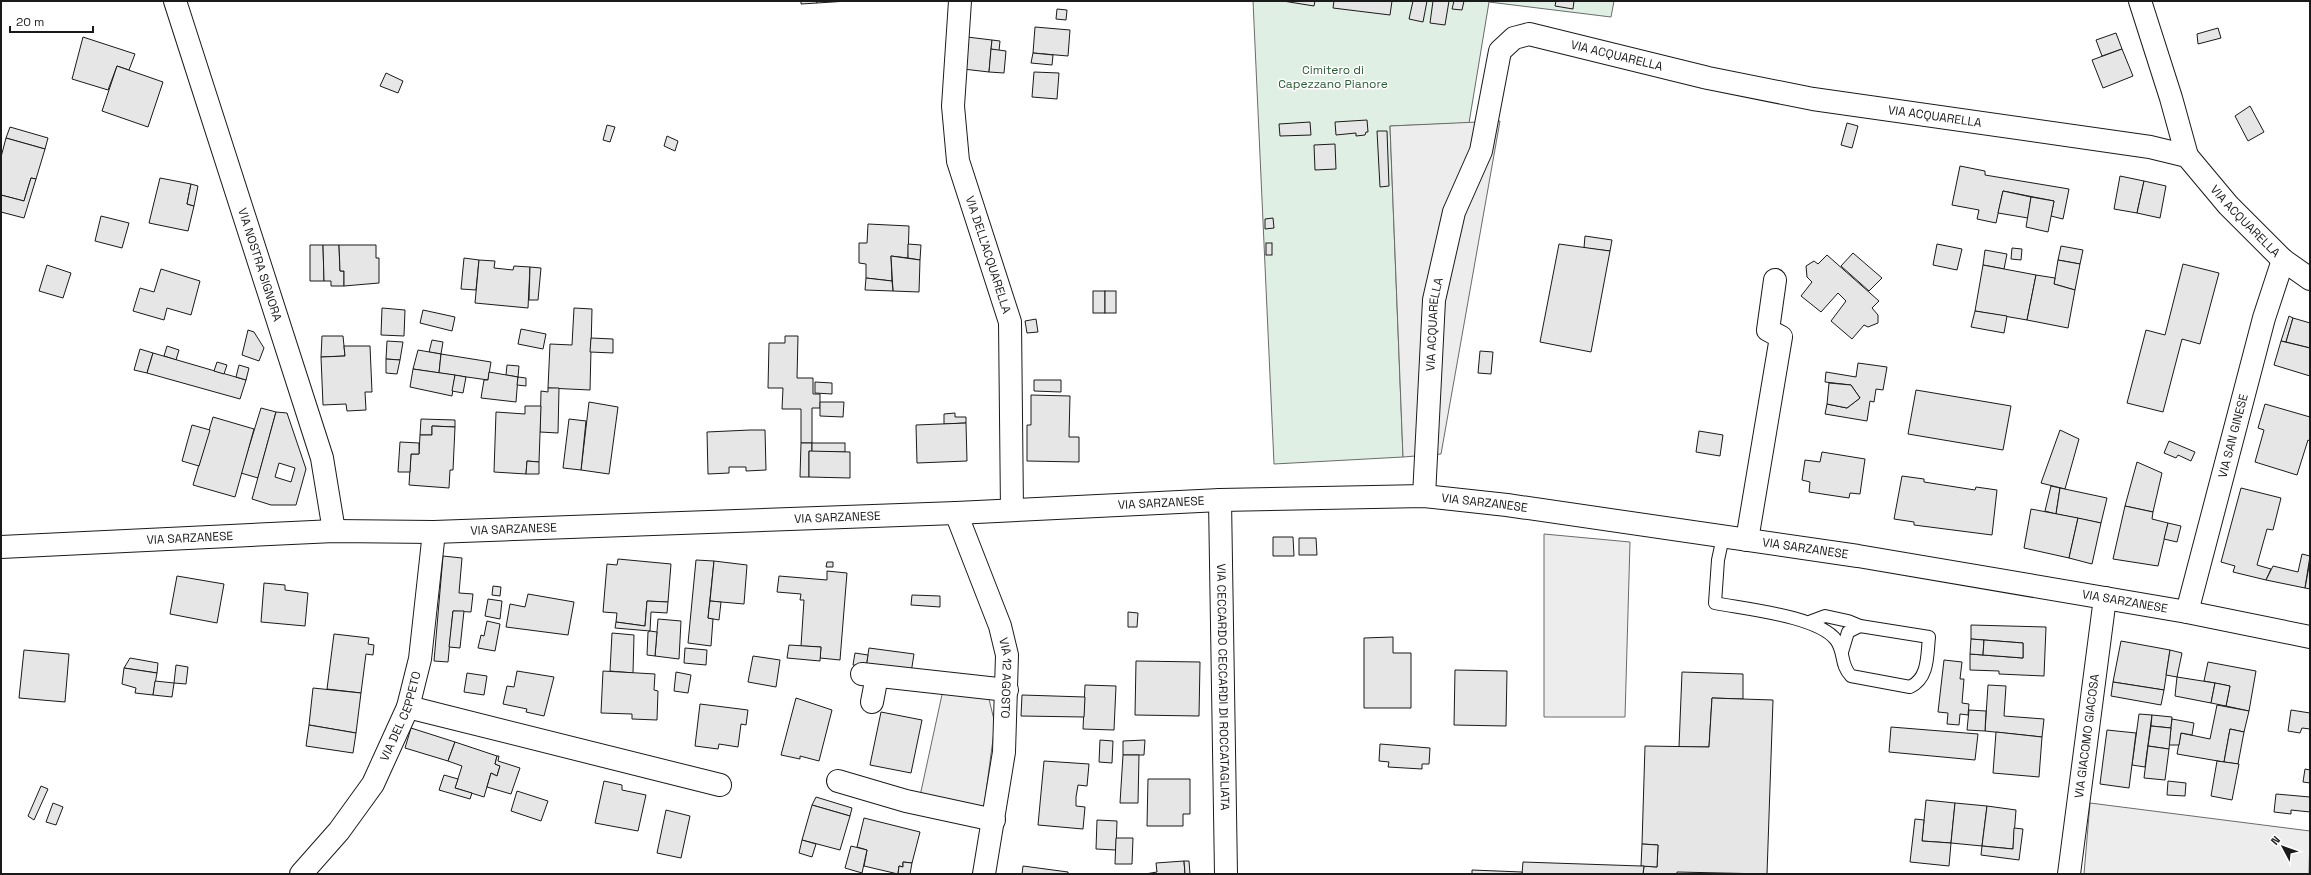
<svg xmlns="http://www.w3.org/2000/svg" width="2311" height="875" font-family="'Space Grotesk',sans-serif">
<rect width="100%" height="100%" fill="#fff"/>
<polygon fill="#e0efe3" stroke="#6a6a6a" points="1253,1 1614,1 1611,17 1489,2 1469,123 1390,126 1403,457 1274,464"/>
<g fill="#ededed" stroke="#6a6a6a">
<polygon points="1500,121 1441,454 1403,457 1390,126"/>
<polygon points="1544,534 1630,542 1625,717 1544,717"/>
<polygon points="943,690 980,695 989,699 995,724 984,807 920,796"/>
<polygon points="2090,803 2310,831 2309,874 2084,874"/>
</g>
<g fill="#e6e6e6" stroke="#1a1a1a" fill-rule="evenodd">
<polygon points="801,1 817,1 817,3 801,4"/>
<polygon points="817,1 848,1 817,3"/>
<polygon points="1283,1 1315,1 1314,6"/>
<polygon points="1334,1 1392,1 1390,15 1333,8"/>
<polygon points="1413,1 1427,1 1423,22 1409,19"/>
<polygon points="1433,1 1449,1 1445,25 1430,23"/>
<polygon points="1454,1 1464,1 1462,10 1452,9"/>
<polygon points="1556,1 1574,1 1573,9 1555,6"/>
<polygon points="1057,9 1067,10 1066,20 1056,19"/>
<polygon points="1035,27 1070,30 1068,56 1033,53"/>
<polygon points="2218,28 2221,38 2198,44 2197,34"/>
<polygon points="2116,33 2122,49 2102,56 2096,40"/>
<polygon points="83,37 135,54 129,70 117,66 108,90 72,79"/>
<polygon points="967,37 992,40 989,72 963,69"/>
<polygon points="992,40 1000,41 999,51 991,49"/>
<polygon points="991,49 1006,51 1004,73 989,72"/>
<polygon points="2122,49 2133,76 2103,88 2092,60"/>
<polygon points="1033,53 1053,55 1052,65 1031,63"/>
<polygon points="117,66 163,82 148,127 102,111"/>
<polygon points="1034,72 1059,73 1057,99 1032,97"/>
<polygon points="386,73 403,81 398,93 380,86"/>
<polygon points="2250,106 2264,132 2248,141 2235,116"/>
<polygon points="1367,120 1368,132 1366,132 1365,135 1356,136 1356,133 1336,135 1335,122"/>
<polygon points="1310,122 1311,135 1280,136 1279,124"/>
<polygon points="1847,123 1858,126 1852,148 1841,145"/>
<polygon points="607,125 615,127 610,142 603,140"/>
<polygon points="10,127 48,138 45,149 6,138"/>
<polygon points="1377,131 1387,131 1389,186 1380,187"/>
<polygon points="667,136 678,141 675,151 664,146"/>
<polygon points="6,138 45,149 36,179 31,178 24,201 1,195 1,157"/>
<polygon points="1335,144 1336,169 1315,170 1314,145"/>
<polygon points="1960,166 1985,171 1985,175 2069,189 2063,219 2051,216 2054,201 2003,191 1996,223 1977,219 1979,210 1952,205"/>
<polygon points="2120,176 2144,181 2137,213 2114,209"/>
<polygon points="31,178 36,179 24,218 1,212 1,195 24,201"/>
<polygon points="160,178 191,184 187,204 194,206 188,231 149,223"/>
<polygon points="2144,181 2166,186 2160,218 2137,213"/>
<polygon points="191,184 198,186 194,206 187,204"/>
<polygon points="2003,191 2031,197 2028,218 1998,213"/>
<polygon points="2031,197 2054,201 2048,232 2026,227"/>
<polygon points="101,216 129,223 122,248 95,241"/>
<polygon points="1273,218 1274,228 1265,229 1265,219"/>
<polygon points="868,224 909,226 908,258 891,256 892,281 866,278 866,264 859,263 859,243 867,243"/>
<polygon points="1585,236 1612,240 1610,251 1584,248"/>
<rect x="1266" y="243" width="6" height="12"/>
<polygon points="908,244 921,245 920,260 908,258"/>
<polygon points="1559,244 1610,251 1591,352 1540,342"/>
<polygon points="1937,244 1962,249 1957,270 1933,265"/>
<polygon points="310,245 323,245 324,281 310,281"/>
<polygon points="323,245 339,245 340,271 344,271 344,286 331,286 331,281 324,281"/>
<polygon points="339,245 376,245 376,258 379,258 379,283 344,286 344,271 340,271"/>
<polygon points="2061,246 2083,250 2080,264 2058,260"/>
<polygon points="2012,248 2022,249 2021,260 2011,259"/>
<polygon points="1985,250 2007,254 2004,269 1983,265"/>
<polygon points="1853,253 1882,278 1869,291 1841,266"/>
<polygon points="1827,255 1879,301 1872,308 1878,315 1878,323 1868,327 1864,325 1852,339 1831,321 1846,301 1838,293 1821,312 1801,296 1812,282 1807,277 1806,266 1814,261 1818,264"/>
<polygon points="891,256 920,260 919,292 893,291"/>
<polygon points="464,258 479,260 476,290 461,289"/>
<polygon points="479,260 495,261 494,268 513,270 514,266 530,267 528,308 475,303"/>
<polygon points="2058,260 2080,264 2075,290 2054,284"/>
<polygon points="2183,264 2219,273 2200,344 2182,339 2163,412 2127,403 2146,330 2165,335"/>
<polygon points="47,265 71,273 63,298 39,291"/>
<polygon points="1983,265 2036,275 2027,320 1975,311"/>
<polygon points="530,267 541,268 538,300 529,300"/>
<polygon points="161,269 200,281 191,315 167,308 164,320 133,311 140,288 154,292"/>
<polygon points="2036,275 2055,278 2054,284 2075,290 2068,328 2027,320"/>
<polygon points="866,278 892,281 893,291 865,290"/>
<rect x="1093" y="291" width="12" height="22"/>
<rect x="1105" y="291" width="11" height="22"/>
<polygon points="382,308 405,310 404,336 381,335"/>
<polygon points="574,308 592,309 590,390 548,388 550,344 572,345"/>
<polygon points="423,310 455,317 452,331 420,323"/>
<polygon points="1975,311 2007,316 2004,333 1971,327"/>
<polygon points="2289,316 2293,318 2286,342 2281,341"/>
<polygon points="2293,318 2310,323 2310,348 2286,342"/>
<polygon points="1036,319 1038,332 1027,333 1025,321"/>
<polygon points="521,329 546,334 543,349 518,344"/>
<polygon points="248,330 254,332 264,348 259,361 242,355"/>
<polygon points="322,336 343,336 345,356 321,357"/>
<polygon points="785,336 798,336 797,378 813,378 813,394 820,394 820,408 812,408 812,443 801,443 801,409 782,409 783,388 768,388 769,343 785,343"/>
<polygon points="591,338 613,339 613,353 590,352"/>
<polygon points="432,340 443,342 441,354 429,352"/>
<polygon points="387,341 403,342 400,360 386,359"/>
<polygon points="2281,341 2310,348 2310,376 2274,365"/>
<polygon points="167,346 179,350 176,360 164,356"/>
<polygon points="344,346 370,346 372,392 365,392 366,410 347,411 346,404 323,405 321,357 345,356"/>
<polygon points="140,349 153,353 147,373 134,370"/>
<polygon points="418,350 441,354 439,373 413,369"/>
<polygon points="1480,351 1493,352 1491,374 1478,373"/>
<polygon points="153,353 246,380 240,399 147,373"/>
<polygon points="441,354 491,362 488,380 439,373"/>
<polygon points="386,359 400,360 397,374 386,373"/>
<polygon points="217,362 227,365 224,374 214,371"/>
<polygon points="1858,363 1887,367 1883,390 1876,389 1874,402 1870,401 1867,421 1825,414 1827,404 1847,408 1860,398 1851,385 1825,382 1826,372 1856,377"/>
<polygon points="239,365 249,368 246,380 236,377"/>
<polygon points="507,365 519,366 518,377 506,375"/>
<polygon points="413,369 455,375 452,396 410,387"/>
<polygon points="489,372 518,377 516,402 481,398 484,380 488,380"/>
<polygon points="455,375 466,377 463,393 452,391"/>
<polygon points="518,377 526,378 526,386 517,385"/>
<polygon points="1034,380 1061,380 1061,392 1034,391"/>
<polygon points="815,382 832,383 832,394 815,393"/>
<polygon points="1829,383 1851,385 1860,398 1847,408 1827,404"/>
<polygon points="548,388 559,388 558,433 540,432 541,391 548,392"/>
<polygon points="1916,390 2011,406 2003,450 1908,434"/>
<polygon points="1031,395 1070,396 1069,437 1079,437 1079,462 1027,461 1027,425 1031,425"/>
<polygon points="589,402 618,407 609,474 581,470"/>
<polygon points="820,402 844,402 843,417 820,416"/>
<polygon points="2265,404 2310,417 2310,441 2308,440 2297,475 2255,462 2264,430 2258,428"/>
<polygon points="525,406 541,406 539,462 527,461 526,474 494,472 496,412 525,414"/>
<polygon points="261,408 276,412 258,478 241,473"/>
<path d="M276 412 287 413 306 469 296 505H271L252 499ZM279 463 295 468 291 482 275 477Z"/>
<polygon points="955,413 955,417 966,417 966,423 944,424 944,414"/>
<polygon points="213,417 254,429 235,497 193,485"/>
<polygon points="421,419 455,420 455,427 432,426 432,435 420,435"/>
<polygon points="569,419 586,421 581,470 563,468"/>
<polygon points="966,423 967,461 917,463 916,425"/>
<polygon points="192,425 210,430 199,466 182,461"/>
<polygon points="432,426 455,427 453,470 450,470 449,488 409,485 411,454 419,454 420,435 432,435"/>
<polygon points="750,430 765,430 766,470 746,471 746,467 729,467 729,473 708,474 707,432"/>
<polygon points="2060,430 2079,439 2065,489 2041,483"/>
<polygon points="1699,431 1723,435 1720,456 1696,452"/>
<polygon points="2169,441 2195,452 2191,461 2178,455 2176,458 2164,453"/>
<polygon points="400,442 419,443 419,454 411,454 410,472 398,472"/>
<polygon points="801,443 812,443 812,452 809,451 809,477 800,477"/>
<rect x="812" y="443" width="33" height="9"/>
<polygon points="809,451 850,452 850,478 809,477"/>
<polygon points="1822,452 1865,459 1860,494 1850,493 1849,498 1809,492 1810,482 1802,480 1805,460 1820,462"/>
<polygon points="527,461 539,462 539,474 526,474"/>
<polygon points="2137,462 2162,473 2153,512 2125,506"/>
<polygon points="1902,476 1924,479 1924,482 1975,490 1976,487 1997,490 1992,535 1914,525 1914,522 1894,519"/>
<polygon points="2051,486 2060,488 2056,514 2045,511"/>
<polygon points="2060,488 2107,498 2101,523 2056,514"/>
<polygon points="2241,488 2281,498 2273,530 2267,529 2257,565 2271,569 2266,580 2233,572 2235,566 2221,562"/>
<polygon points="2125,506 2153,512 2152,519 2168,523 2158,566 2113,559"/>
<polygon points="2031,509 2078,518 2069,558 2024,548"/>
<polygon points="2078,518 2101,523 2092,564 2069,558"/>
<polygon points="2168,523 2181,526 2177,542 2164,539"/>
<polygon points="1273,537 1293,537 1294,556 1273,556"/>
<polygon points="1299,538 1316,538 1317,555 1299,555"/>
<polygon points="2302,554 2310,556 2305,588 2266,580 2273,566 2298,572"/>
<polygon points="443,556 462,558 459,593 473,594 471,612 453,611 448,662 434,661"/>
<polygon points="618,559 671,564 668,602 647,601 645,626 616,622 617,613 603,612 607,564 617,565"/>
<polygon points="696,560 714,561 708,618 713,619 711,646 688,643"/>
<polygon points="714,561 747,565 744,604 710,601"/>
<polygon points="2310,561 2310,589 2305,588"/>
<polygon points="827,562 833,562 833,567 826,567"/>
<polygon points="827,571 847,573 840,660 820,658 821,647 801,646 804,600 800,600 801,594 777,592 779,576 827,580"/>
<polygon points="177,576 224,584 217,623 170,614"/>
<polygon points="264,583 285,585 285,590 308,593 305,626 261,622"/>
<polygon points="493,586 501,587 500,596 492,595"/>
<polygon points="528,594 574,602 568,635 506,627 510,604 525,607"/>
<polygon points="912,595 940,596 940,607 911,605"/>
<polygon points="488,599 502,601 500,619 485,616"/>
<polygon points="647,601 668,602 667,613 651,612 650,631 615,628 616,622 645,626"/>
<polygon points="710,601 721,602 719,620 708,618"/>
<polygon points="453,611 464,611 460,648 449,647"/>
<polygon points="1128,612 1138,613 1137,627 1128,627"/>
<polygon points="658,619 681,621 679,659 655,656"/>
<polygon points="487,621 500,624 495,651 478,648 481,635 484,636"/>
<polygon points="1971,625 2046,627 2044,676 1999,674 1999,671 1970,670 1970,654 2023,658 2023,643 1971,639"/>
<polygon points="650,631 657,632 655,656 647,655 648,632"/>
<polygon points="612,633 634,635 633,673 610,671"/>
<polygon points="334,634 369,638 368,644 374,645 373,655 366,654 361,693 327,689"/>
<polygon points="1393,637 1393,653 1411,653 1411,708 1364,708 1364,638"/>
<polygon points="1971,639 1984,640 1983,655 1970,654"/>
<polygon points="1984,640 2023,643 2023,658 1983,655"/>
<polygon points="2121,641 2170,650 2164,690 2113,682"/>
<polygon points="789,645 821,647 820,661 787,658"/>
<polygon points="685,648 707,650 706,665 684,663"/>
<polygon points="869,648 914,654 911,673 866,667"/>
<polygon points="24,650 69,654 65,702 19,698"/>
<polygon points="2170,650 2182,653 2177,677 2166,675"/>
<polygon points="855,653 868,655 866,667 853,665"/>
<polygon points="753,656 780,660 776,687 748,682"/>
<polygon points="130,658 158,663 157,673 124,668"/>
<polygon points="1944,660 1962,662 1960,679 1964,679 1962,703 1969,704 1968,715 1960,714 1959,725 1947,724 1948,713 1938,712"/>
<polygon points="1136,661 1200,662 1199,716 1135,715"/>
<polygon points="2208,662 2256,671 2249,711 2226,706 2230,686 2204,681"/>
<polygon points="176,665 188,667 186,684 174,683"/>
<polygon points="124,668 157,673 153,695 135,693 136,688 122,684"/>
<polygon points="1455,670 1507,671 1506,726 1454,725"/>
<polygon points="517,671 554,677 544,716 526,712 527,709 503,704 507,686 514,687"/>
<polygon points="603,671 655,674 654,690 658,691 657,720 632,719 632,714 601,713"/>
<polygon points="676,672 691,675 688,693 674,691"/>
<polygon points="1682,672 1743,674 1743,699 1712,698 1709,747 1679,747"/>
<polygon points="467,673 487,676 484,695 464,692"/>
<polygon points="2177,677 2215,683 2211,703 2175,696"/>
<polygon points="155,681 174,683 172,697 153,695"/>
<polygon points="2113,682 2164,690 2161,705 2111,696"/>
<polygon points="2215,683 2230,686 2226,706 2211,703"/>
<polygon points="1085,685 1116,686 1114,730 1083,729"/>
<polygon points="1988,685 2006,686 2004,716 2044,719 2042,737 1985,731"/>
<polygon points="313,688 361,693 356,733 309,725"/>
<polygon points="1022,695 1085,697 1084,717 1021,716"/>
<polygon points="796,698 832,710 819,761 800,756 800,759 781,755"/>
<polygon points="1712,698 1773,700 1767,874 1677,872 1677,874 1643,874 1644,866 1657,867 1658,845 1642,844 1645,746 1709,747"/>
<polygon points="700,704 748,710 746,725 741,724 738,747 719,744 718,749 695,746"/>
<polygon points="2217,705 2249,711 2244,732 2230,729 2224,762 2177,754 2181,733 2210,739"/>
<polygon points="1969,710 1986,711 1985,731 1967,730"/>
<polygon points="2291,710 2310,713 2310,729 2302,728 2300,733 2288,731"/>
<polygon points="881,712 922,720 911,773 870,765"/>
<polygon points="2139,714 2152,715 2145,767 2132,765"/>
<polygon points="2152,715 2172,717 2171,728 2151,726"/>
<polygon points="2172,719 2194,723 2192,735 2181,733 2179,745 2169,745"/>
<polygon points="309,725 356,733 353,753 306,746"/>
<polygon points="2151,726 2171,728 2169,749 2148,746"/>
<polygon points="1891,727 1978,734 1975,760 1889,752"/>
<polygon points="411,728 455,742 448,761 405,748"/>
<polygon points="2230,729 2244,732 2238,764 2224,762"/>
<polygon points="2107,730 2136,733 2129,788 2100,784"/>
<polygon points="1996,732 2042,737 2039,777 1993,773"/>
<polygon points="1100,740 1113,741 1112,763 1099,762"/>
<polygon points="1145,740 1144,755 1123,755 1123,741"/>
<polygon points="455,742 497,756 495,764 500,766 497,776 491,773 484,797 455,788 462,766 448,761"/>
<polygon points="1380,744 1430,748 1429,764 1422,764 1422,769 1388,767 1389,762 1379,761"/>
<polygon points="2148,746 2169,749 2165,780 2144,778"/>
<polygon points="1123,755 1139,755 1138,803 1120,803"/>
<polygon points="497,756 499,756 498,761 520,768 511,794 487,787 491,773 497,776 500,766 495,764"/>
<polygon points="1044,761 1089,764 1087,786 1078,785 1076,797 1076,806 1085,807 1083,829 1038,825"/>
<polygon points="2217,761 2239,764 2232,800 2211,796"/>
<polygon points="2305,769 2310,770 2310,783 2303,782"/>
<polygon points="444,775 458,779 455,788 472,793 470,799 439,790"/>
<polygon points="1148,779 1190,779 1190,814 1183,814 1183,826 1147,826"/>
<polygon points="604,781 622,785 622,790 646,795 638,831 595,823"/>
<polygon points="2168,781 2186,783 2185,796 2167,795"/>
<polygon points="41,786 48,789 34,820 28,816"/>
<polygon points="517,791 548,801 541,821 511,811"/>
<polygon points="2276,794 2310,797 2310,812 2291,810 2291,814 2274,812"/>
<polygon points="816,797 852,808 850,816 812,805"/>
<polygon points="1926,800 1955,803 1951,843 1922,841"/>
<polygon points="53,803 63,807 56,825 46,822"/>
<polygon points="1955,803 1987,806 1982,846 1951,843"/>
<polygon points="812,805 850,816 840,850 802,840"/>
<polygon points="1987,806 2016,810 2013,849 1982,846"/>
<polygon points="666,810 690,816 681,858 657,853"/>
<polygon points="864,818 920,832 912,863 903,862 903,867 899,866 898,874 864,866 867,850 857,847"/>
<polygon points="1915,819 1924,820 1922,841 1951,843 1949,866 1910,862"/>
<polygon points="1097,820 1117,821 1116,850 1096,849"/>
<polygon points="2014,828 2023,829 2019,860 1981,855 1982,846 2013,849"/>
<polygon points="1116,838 1133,838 1132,864 1115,864"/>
<polygon points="802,840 816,844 812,857 799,853"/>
<polygon points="1642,844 1658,845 1657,867 1641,866"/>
<polygon points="851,846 867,850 862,873 845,868"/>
<polygon points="1184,861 1185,874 1145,874 1157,872 1156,863"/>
<polygon points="1184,861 1189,861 1190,874 1185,874"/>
<polygon points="903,862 912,863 910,874 898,874 899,866 903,867"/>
<polygon points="1523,862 1641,866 1644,866 1643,874 1522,874"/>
<polygon points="1023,866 1068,872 1068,874 1022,874"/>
<polygon points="1472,870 1522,872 1522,874 1472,874"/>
</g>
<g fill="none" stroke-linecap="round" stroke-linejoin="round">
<g stroke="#1a1a1a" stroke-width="14">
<g id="service">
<path d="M1723 537 1718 560 1715 603C1745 609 1818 616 1836 640 1845 652 1840 665 1851 676L1910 687C1929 678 1927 655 1929 637L1860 626 1848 621 1825 616 1809 622"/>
<polyline points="1842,652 1848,632 1860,626"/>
</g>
</g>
<g stroke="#1a1a1a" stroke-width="24">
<g id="minor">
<path id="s1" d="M175 1 322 458 334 531"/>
<path id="s2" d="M960 1 953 106 958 161 1010 322 1012 510"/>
<polyline points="2140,1 2171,98 2187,156"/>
<path id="s3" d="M1424 496 1434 300 1454 212 1481 151 1500 51 1514 38 1529 34 1708 78 1813 99 2150 147 2187 156 2228 205 2283 260 2310 279"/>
<path id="s4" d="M1220 500 1226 874"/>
<path id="s5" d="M956 513 1000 626 1007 655 1004 752 984 874"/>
<polyline points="1747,540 1781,337 1768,330 1775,280"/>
<path id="s6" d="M2187 612 2264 318 2283 260"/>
<polyline points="862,674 1007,690"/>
<polyline points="872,702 877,676"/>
<polyline points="408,707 720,785"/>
<polyline points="838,781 906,801 994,820"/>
<path id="s7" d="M301 874 339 831 373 784 408 707 420 659 434 532"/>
<path id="s8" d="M2069 874 2105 598"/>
</g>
</g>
<g stroke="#1a1a1a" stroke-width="24">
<g id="primary">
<path id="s9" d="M1 547 334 531 434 532 956 513 1220 500 1424 496 1507 505 1858 556 2187 612 2310 637"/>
</g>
</g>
<use href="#service" stroke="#fff" stroke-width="12"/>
<use href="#minor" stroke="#fff" stroke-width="22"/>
<use href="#primary" stroke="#fff" stroke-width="22"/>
</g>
<g text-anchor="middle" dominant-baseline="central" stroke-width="3" stroke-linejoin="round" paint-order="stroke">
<g font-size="12" fill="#1a1a1a" stroke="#fff">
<text stroke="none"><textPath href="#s3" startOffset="580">VIA ACQUARELLA</textPath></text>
<text stroke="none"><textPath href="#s3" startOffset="904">VIA ACQUARELLA</textPath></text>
<text stroke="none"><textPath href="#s3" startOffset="1247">VIA ACQUARELLA</textPath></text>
<text stroke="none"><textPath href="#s2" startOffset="259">VIA DELL'ACQUARELLA</textPath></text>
<text stroke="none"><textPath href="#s1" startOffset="277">VIA NOSTRA SIGNORA</textPath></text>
<text stroke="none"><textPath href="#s3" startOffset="172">VIA ACQUARELLA</textPath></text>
<text stroke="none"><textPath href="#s6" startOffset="182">VIA SAN GINESE</textPath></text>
<text stroke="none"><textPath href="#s9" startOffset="1161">VIA SARZANESE</textPath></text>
<text stroke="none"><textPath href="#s9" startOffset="1485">VIA SARZANESE</textPath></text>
<text stroke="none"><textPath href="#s9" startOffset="837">VIA SARZANESE</textPath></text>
<text stroke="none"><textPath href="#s9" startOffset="513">VIA SARZANESE</textPath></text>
<text stroke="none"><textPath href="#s9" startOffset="189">VIA SARZANESE</textPath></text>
<text stroke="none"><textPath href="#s9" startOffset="1809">VIA SARZANESE</textPath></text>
<text stroke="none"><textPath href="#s9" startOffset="2133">VIA SARZANESE</textPath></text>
<text stroke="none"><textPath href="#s5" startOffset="174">VIA 12 AGOSTO</textPath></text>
<text stroke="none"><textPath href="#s4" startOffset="187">VIA CECCARDO CECCARDI DI ROCCATAGLIATA</textPath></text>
<text stroke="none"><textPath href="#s7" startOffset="189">VIA DEL CEPPETO</textPath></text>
<text stroke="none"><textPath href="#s8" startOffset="139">VIA GIACOMO GIACOSA</textPath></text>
</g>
<g font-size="12" fill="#2b5a34" stroke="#fff">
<text x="1333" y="70">Cimitero di<tspan x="1333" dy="14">Capezzano Pianore</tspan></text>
</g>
</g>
<rect width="2311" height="875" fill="none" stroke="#1a1a1a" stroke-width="4"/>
<g transform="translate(2283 847) rotate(311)" stroke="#ffffff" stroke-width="3" paint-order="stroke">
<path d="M0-3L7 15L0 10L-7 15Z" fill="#1a1a1a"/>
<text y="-6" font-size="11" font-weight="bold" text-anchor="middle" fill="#1a1a1a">N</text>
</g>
<path d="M10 26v6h83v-6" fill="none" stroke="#1a1a1a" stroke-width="2"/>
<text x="16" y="26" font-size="12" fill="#1a1a1a" stroke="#ffffff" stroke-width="3" paint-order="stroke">20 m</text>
</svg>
